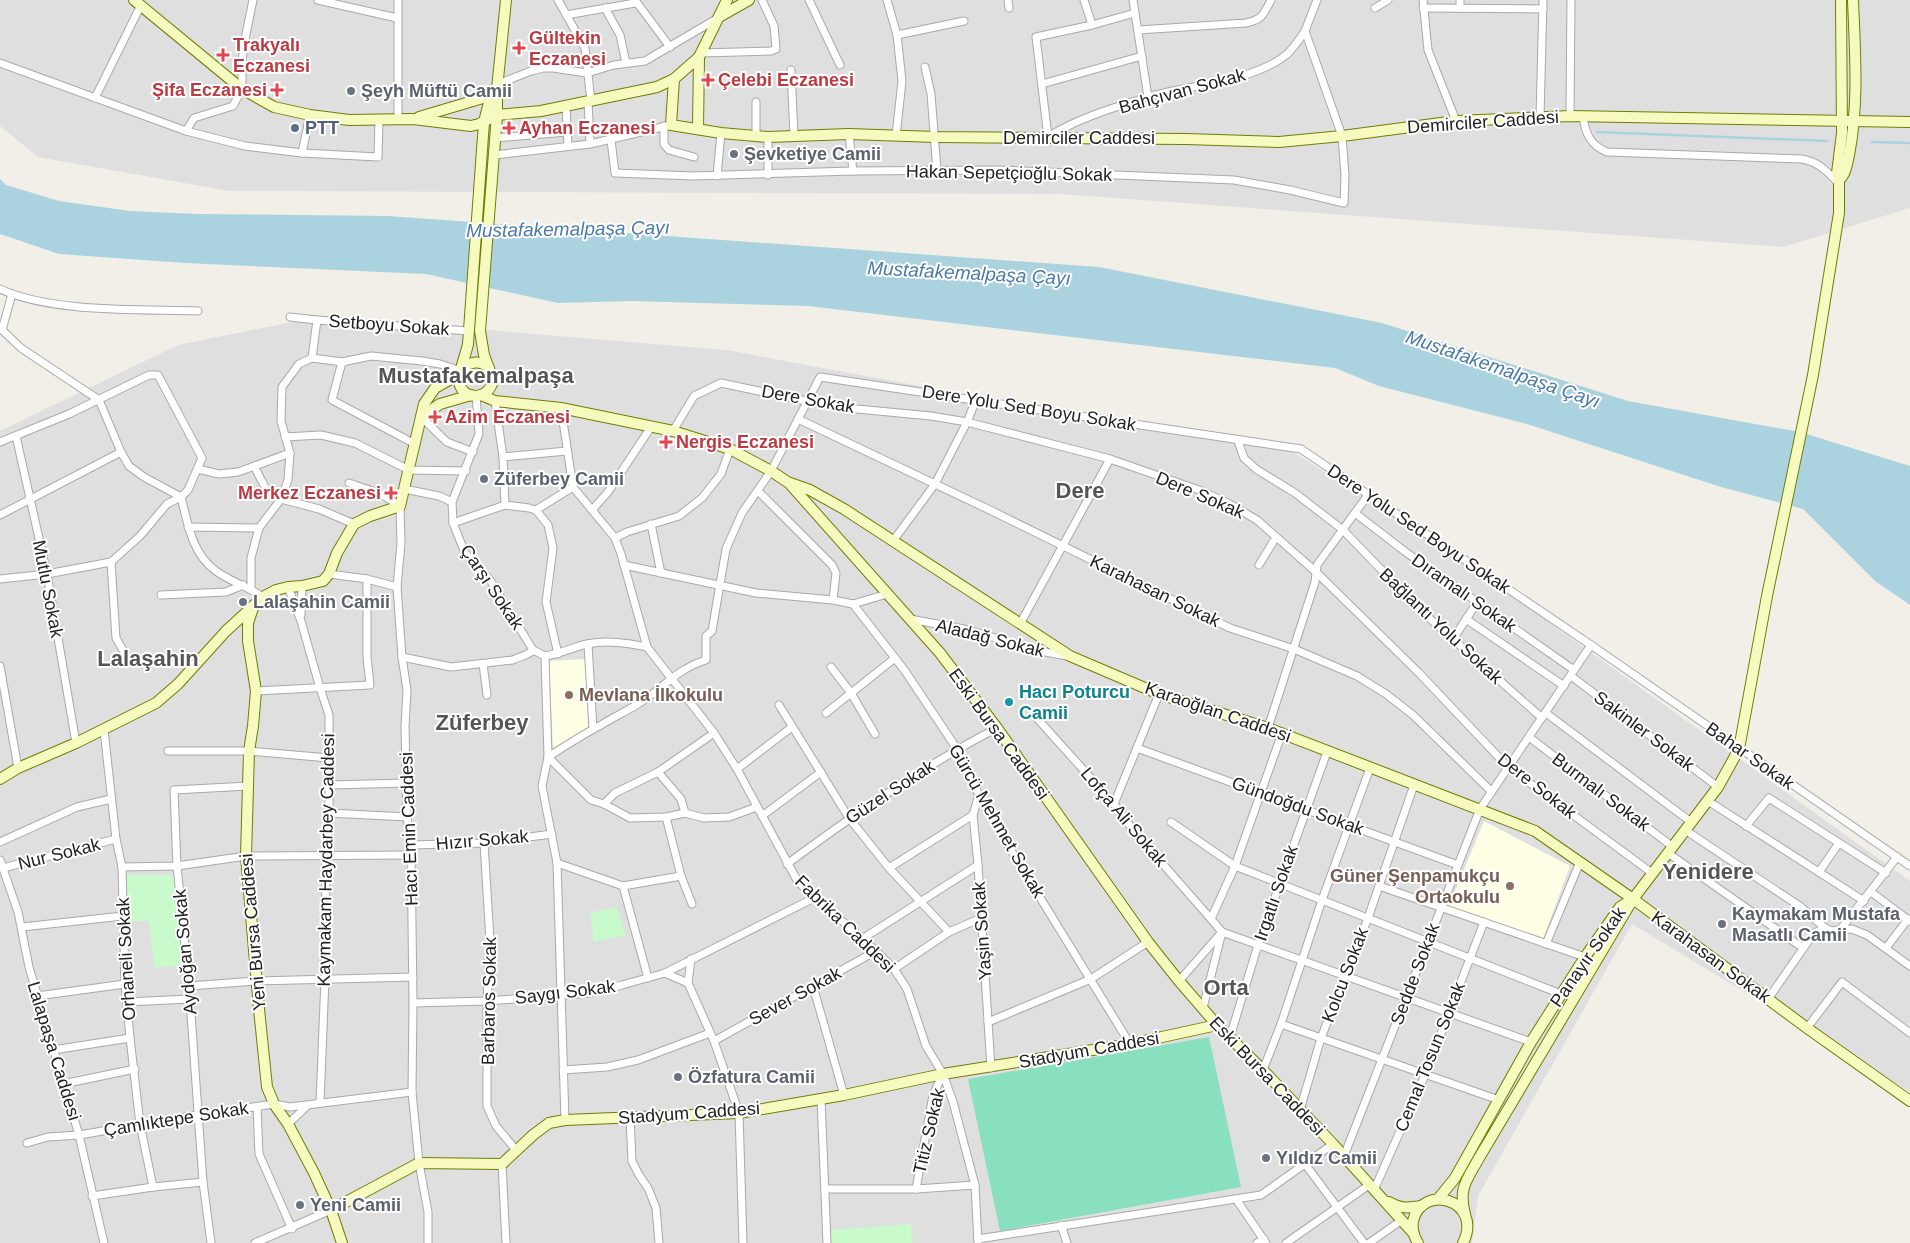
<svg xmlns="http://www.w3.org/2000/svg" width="1910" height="1243" font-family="Arial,sans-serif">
<rect width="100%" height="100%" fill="#f2efe9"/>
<g fill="#e0dfdf">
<polygon points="0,0 1910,0 1910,208 1783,247 1060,194 229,191 38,157 0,126"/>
<polygon points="322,316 726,350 1136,426 1289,450 1413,525 1910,881 1910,1092 1632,924 1478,1196 1472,1243 0,1243 0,431 178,345"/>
</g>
<g fill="#ffffe5">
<polygon points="587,659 588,729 553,748 549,661"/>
<polygon points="1484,821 1570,866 1543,939 1449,906"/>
</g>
<g fill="#c8facc">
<polygon points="125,875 175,875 183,965 154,968 149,921 127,921"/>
<polygon points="617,908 626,935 593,942 591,912"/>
<polygon points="911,1224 912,1243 830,1243 830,1230"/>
</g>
<polygon fill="#88e0be" points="1209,1037 1241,1187 1000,1231 968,1079"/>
<polygon fill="#aad3df" points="0,179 6,185 59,201 130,211 197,214 388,216 1099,267 1382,323 1628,401 1800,432 1910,466 1910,605 1875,581 1803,509 1721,487 1527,424 1379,386 1335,368 808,306 632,301 558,303 426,274 185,263 59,254 0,234"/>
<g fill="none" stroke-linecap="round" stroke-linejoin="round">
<g stroke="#aad3df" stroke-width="2.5">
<polyline points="1597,132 1827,141"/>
<polyline points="1872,142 1910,143"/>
</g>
<g stroke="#a9a9a9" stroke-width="9">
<g id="street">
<polyline points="318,0 397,18"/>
<polyline points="398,0 398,119"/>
<polyline points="558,0 585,48 591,101"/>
<polyline points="635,0 670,47"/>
<polyline points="809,0 840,65"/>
<polyline points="887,0 897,35 902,81 896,136"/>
<polyline points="1008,0 1009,8"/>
<polyline points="1084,0 1092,25"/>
<polyline points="1133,0 1148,97"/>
<polyline points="1423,0 1428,50 1456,121"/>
<polyline points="605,8 620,35 626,63"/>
<polyline points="1375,8 1388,0"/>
<polyline points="1423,8 1543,9"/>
<polyline points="1460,8 1460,0"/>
<path d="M1135 13 1092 25 1036 37 1048 137C1076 119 1115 107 1148 97 1189 85 1252 82 1286 55 1294 48 1299 40 1305 31"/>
<polyline points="566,15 635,3"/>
<path d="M1138 30 1246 23C1263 19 1263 15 1271 0"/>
<polyline points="897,35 964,21"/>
<polyline points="702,53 771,51 776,49 774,26 762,0"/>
<polyline points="0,63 186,131 245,146 302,153 378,157 379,120"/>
<polyline points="925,67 931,94 937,171"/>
<polyline points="791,70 794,136"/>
<polyline points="498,84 531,71 543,68 553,68 587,73 614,65 645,61 718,18"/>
<polyline points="1042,84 1142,56"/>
<polyline points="95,98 141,5"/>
<polyline points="588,101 590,144"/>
<polyline points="566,106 568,146"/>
<polyline points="1570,116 1571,0"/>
<path d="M1583 116C1585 133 1590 145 1607 152L1802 159C1819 162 1828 172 1839 184"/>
<polyline points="1540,117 1543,0"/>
<polyline points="664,126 664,144 669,150 694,157"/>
<polyline points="186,131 194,118 233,106 242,89 242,60 246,34 253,0"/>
<polyline points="849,134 853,171"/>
<polyline points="756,136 756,102"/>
<polyline points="768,137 768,175"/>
<polyline points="495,138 567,132"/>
<polyline points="611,140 615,173 693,176 853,171 998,170 1234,180 1290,190 1344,203 1345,175 1342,136 1305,31 1317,0"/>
<polyline points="302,153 310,115"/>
<polyline points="494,155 590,144 671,125"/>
<polyline points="717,176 721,133"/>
<path d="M0 289C52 313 140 309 198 311"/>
<polyline points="290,317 317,320"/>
<path d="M0 328 21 348 99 400 121 452 129 466 144 477 181 497C188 524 192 554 216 571 231 582 249 587 263 597"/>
<polyline points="2,330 12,294"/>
<polyline points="312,358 317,320 469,331"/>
<polyline points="342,362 332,400 415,444"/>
<polyline points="476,396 479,434 452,502 453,523 465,553 490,580 533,650 545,656"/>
<polyline points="495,401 503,457 505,505"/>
<polyline points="561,408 573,487 615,538 621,554 647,647"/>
<polyline points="421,417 447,442 473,452"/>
<polyline points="798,419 994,512 1230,628 1294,649 1357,676 1386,694 1413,715 1491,791"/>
<polyline points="673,431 694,396 721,383 806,401 857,409 931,416 967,422 1110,459 1199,490 1228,503 1257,520 1316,572 1419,673 1508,767 1652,873"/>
<polyline points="16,436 47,574 76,743"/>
<polyline points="285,437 321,435 355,443 409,470 466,471"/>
<polyline points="1238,441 1244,458 1256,469 1295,493 1343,530 1419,609 1542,718"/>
<polyline points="0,442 69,414 149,375 158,375 202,458 188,490 181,497 167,504 140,536 111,562 47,574 0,579"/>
<polyline points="503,457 567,451"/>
<polyline points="254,466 265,487 281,499 319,509 354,524"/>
<polyline points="198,469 219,474 238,472 290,453"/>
<polyline points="349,483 381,494 400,506 401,543 397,587 402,657 407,690 405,726 407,817 411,845 413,1003 412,1092 419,1163 428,1212 428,1243"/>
<polyline points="404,489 439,496 452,502"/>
<polyline points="758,491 832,565 836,573 833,600"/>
<polyline points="536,510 573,487"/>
<polyline points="592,510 608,492 651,427"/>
<polyline points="1355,513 1407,553 1574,670"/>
<polyline points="0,515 121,452"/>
<polyline points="453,523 505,505 529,508 536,510 548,525 553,548 546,602 558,654"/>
<polyline points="651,524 661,573"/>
<polyline points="188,527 259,528"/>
<polyline points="615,538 627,532 679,516 702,498 721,474 730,449"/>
<polyline points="893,541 935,484 967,422 976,400"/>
<polyline points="111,562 116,638 127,657"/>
<polyline points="624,565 756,593 833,600 853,604 887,594"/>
<polyline points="1259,565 1276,537"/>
<polyline points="329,574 367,579 397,587"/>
<polyline points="288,587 301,621 320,688 329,715 329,813 326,856 325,978 320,1103"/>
<polyline points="251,589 251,558 259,528 281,499 288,480 290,453 281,421 282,387 299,364 312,358 342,362 371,356 422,361 440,364 461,371"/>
<polyline points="161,595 226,592 243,585"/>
<polyline points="853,604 905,671 957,749 979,795 1009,847 1130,1044"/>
<polyline points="301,615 302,586"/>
<polyline points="910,619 964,629 1040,651 1067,656"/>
<polyline points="1466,619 1564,686"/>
<polyline points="1020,624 1110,459"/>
<polyline points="1453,639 1478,601"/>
<polyline points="588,644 593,729"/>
<path d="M545 656C560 654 573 647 587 644 607 640 627 643 647 647L714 733 737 769 798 882 876 951 894 969 907 989 926 1046 943 1074 953 1102 975 1185 978 1243"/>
<polyline points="545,656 548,757 591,800 604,804 630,818 666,817 685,813 704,818 729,817 757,807"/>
<path d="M402 657 451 667 513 660C520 656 528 656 533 650"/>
<polyline points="483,664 487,695"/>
<polyline points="0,666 18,768"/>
<polyline points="831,667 851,693 875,734"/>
<polyline points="1571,676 1718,787"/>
<polyline points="256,691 370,685 367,657 367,579"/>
<polyline points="779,705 849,818 889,868 949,932 981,918"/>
<polyline points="826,713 895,658"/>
<polyline points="1546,713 1691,822"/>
<polyline points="1035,716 1114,804 1133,830 1211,919"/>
<polyline points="1268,728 1315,582 1317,565 1368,495"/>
<polyline points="104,730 116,839 122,867 125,984 130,1038 140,1124 153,1187"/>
<polyline points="1529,737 1673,847"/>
<polyline points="1137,748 1458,865"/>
<polyline points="168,751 249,751 329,758"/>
<polyline points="737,769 792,727"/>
<polyline points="658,772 681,799 685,813"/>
<polyline points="330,785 407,783"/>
<polyline points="979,795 973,815 978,865 991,1068"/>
<polyline points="1708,801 1864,901"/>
<polyline points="604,804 615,793 658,772 714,733"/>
<polyline points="1114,804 1159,694"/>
<polyline points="329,813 407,817"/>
<polyline points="762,816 821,772"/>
<polyline points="666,817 681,876 692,904"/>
<polyline points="1171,822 1235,866 1561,994"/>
<polyline points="1746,826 1769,798 1886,873"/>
<polyline points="1685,830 1801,907 1825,928"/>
<polyline points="0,842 77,807 111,799"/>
<polyline points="484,843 490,940 487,1001 487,1106 496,1126 516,1150"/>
<polyline points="411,845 484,843 552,834"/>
<polyline points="1668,853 1803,948"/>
<polyline points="0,860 18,912 29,967 79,1135 104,1243"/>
<polyline points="557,863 623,886 681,876"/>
<path d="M787 864C855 814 922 767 997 728"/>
<polyline points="122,867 177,866 246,856 411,855"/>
<polyline points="3,868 116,839"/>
<polyline points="889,868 973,815"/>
<polyline points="1819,872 1839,843"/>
<polyline points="623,886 648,978"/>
<polyline points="1379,886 1585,957"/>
<polyline points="1871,892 1910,921"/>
<polyline points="22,927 123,916"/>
<polyline points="1840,930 1852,929 1867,935 1910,966"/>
<polyline points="862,939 978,865"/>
<polyline points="1546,944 1580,862"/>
<polyline points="1886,948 1908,919"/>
<polyline points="691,959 688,983 714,1041 739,1113 743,1243"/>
<polyline points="894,969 949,932"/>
<polyline points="665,973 688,983"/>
<polyline points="1179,981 1222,932 1211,919 1235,866 1282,733"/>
<polyline points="189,986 256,981 413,977"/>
<polyline points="813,986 844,1095"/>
<polyline points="37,996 125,984"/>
<polyline points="1768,999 1814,933 1825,928 1831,931 1840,930 1897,857"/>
<polyline points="127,1002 189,999"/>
<polyline points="413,1003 487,1001 590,993 622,985 665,973 816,897"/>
<polyline points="1203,1008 1222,932 1531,1042"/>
<polyline points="988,1022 1091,979 1148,942"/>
<polyline points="1281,1024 1499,1100"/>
<polyline points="1807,1028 1842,982 1910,1033"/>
<polyline points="1230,1037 1258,945 1327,752"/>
<polyline points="714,1041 876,951"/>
<polyline points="53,1050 130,1038"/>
<polyline points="563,1070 607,1067 638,1060 710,1033"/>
<polyline points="1263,1070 1281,1024 1322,900 1370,768"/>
<polyline points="63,1084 135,1069"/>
<polyline points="821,1099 827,1243"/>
<polyline points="257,1107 259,1154 292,1229"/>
<polyline points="1300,1110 1321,1038 1368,918 1414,785"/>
<polyline points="630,1117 632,1161 639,1175 648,1188 656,1208 659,1243"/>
<path d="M565 1120 557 863 542 786 548 757C565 746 582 735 601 725 614 717 629 710 641 702 664 687 679 668 706 660V636L712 631 726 549 742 513 771 471 820 377 1301 449 1591 645 1910 866"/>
<polyline points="288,1124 307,1106"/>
<polyline points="27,1143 48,1137 79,1135 198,1115 274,1104 290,1107 412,1092"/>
<polyline points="1344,1156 1480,809 1591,645"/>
<polyline points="502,1164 506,1243"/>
<polyline points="1305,1164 1364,1243"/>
<polyline points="825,1189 916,1189 975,1185"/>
<polyline points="916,1189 933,1095 943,1074"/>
<polyline points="1374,1190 1425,1075 1484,922"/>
<polyline points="92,1196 153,1187 203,1182"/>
<polyline points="1236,1199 1266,1243"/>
<polyline points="1061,1225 1067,1243"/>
<polyline points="978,1239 1261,1195 1333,1144"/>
<polyline points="211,1243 203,1182 189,986 177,866 174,790 248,786"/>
<polyline points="255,1243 331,1210"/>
<polyline points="1257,1243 1264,1239"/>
<polyline points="1286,1243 1369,1185"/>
<polyline points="1369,1243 1402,1220"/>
</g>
</g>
<g stroke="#707d05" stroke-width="12">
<g id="secondary">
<polyline points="134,0 242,89 274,107 310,115 349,120 413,119 471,126 479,124 497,115 541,111 657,87 674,79 699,57 727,0"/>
<polyline points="719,17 749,0"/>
<polyline points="674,79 671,125 721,133 768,137 849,134 936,137 1186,139 1279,142 1342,136 1456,121 1570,116 1910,122"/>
<path d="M497 89 488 106 484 122 468 344C466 354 459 371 459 379 459 401 489 402 493 380L484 355 480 331 497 115V89L506 0"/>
<polyline points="419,117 483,98 494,91"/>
<polyline points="698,129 699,57"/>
<path d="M1839 180C1846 174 1847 164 1849 155 1859 104 1855 52 1853 0"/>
<path d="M462 369C470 361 481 360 489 368"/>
<polyline points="481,395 495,401 561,408 673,431 730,449 771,471 789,483 940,653 997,728 1148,942 1179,981 1217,1025 1263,1070 1333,1144 1414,1234"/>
<polyline points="421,417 440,404 471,395"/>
<polyline points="790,483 810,490 844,509 1070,656 1159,694 1268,728 1535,831 1633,899 1807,1028 1910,1101"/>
<polyline points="254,605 248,623 248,641 256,691 253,726 249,751 246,856 259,1009 267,1087 274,1104 288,1124 314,1173 331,1210 342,1243"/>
<polyline points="0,779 18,768 76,743 156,703 178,684 226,631 263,597 276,590 288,587 302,586 323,581 329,574 337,553 354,524 370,516 400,506 424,404 435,388 460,374"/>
<polyline points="1633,899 1718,787 1739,749 1767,596 1813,375 1839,213 1839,180 1837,173 1842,133 1841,0"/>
<path d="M1438 1199 1455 1178 1531 1042 1585 957 1620 907 1633 899 1479 1158C1467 1180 1458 1188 1465 1214"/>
<path d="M1389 1202C1400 1209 1409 1208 1422 1206"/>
<polyline points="331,1210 419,1163 502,1164 533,1135 549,1123 565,1120 739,1113 844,1095 943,1074 1130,1044 1217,1025"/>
<path d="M1418 1243C1414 1237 1412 1228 1413 1221 1422 1182 1484 1200 1463 1243"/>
</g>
</g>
<use href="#street" stroke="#fff" stroke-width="7"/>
<use href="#secondary" stroke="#f7fabf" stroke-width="10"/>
</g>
<g fill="#e0444e" stroke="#fff" stroke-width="2">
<path d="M516.5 40.5h5v5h5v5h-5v5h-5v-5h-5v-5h5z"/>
<path d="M220.5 47.5h5v5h5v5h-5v5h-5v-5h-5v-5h5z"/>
<path d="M705.5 72.5h5v5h5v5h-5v5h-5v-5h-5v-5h5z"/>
<path d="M274.5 82.5h5v5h5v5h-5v5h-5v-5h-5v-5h5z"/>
<path d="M506.5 120.5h5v5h5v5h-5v5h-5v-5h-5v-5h5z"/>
<path d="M432.5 409.5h5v5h5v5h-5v5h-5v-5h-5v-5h5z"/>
<path d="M663.5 434.5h5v5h5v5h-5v5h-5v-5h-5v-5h5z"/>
<path d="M388.5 485.5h5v5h5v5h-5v5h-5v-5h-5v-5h5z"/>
</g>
<g fill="#6b7280" stroke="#fff" stroke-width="2">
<circle cx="351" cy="91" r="5"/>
<circle cx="734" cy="154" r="5"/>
<circle cx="484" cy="479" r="5"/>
<circle cx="243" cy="602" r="5"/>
<circle cx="1722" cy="924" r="5"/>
<circle cx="678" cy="1077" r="5"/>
<circle cx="1266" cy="1158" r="5"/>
<circle cx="300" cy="1205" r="5"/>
</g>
<circle fill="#5c6f8a" stroke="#fff" stroke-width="2" cx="295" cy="128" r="5"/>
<g fill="#8d6e63" stroke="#fff" stroke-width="2">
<circle cx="569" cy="695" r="5"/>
<circle cx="1510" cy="886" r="5"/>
</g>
<circle fill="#0f9aa8" stroke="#fff" stroke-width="2" cx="1009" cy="702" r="5"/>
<g text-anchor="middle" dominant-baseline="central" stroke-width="4" stroke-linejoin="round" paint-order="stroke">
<g font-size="18" font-weight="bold" fill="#be3a42" stroke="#fff" text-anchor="start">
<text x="529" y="38">Gültekin<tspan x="529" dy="21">Eczanesi</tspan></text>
<text x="233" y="45">Trakyalı<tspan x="233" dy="21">Eczanesi</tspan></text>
<text x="718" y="80">Çelebi Eczanesi</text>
<text x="267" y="90" text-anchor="end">Şifa Eczanesi</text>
<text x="519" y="128">Ayhan Eczanesi</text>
<text x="445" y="417">Azim Eczanesi</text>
<text x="676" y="442">Nergis Eczanesi</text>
<text x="381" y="493" text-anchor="end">Merkez Eczanesi</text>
</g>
<g font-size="18" font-weight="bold" fill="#5b616d" stroke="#fff" text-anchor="start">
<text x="361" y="91">Şeyh Müftü Camii</text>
<text x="744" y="154">Şevketiye Camii</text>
<text x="494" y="479">Züferbey Camii</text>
<text x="253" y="602">Lalaşahin Camii</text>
<text x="1732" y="914">Kaymakam Mustafa<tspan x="1732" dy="21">Masatlı Camii</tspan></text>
<text x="688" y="1077">Özfatura Camii</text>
<text x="1276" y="1158">Yıldız Camii</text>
<text x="310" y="1205">Yeni Camii</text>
</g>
<g font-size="18" fill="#222" stroke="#fff">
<text transform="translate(1182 91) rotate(-15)">Bahçıvan Sokak</text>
<text transform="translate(1483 122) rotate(-4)">Demirciler Caddesi</text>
<text x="1079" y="138">Demirciler Caddesi</text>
<text transform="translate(1009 173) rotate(1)">Hakan Sepetçioğlu Sokak</text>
<text transform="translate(389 325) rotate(4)">Setboyu Sokak</text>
<text transform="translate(808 399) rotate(10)">Dere Sokak</text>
<text transform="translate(1029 408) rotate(9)">Dere Yolu Sed Boyu Sokak</text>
<text transform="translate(1200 495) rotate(23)">Dere Sokak</text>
<text transform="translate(1419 529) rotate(34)">Dere Yolu Sed Boyu Sokak</text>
<text transform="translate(492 587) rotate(56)">Çarşı Sokak</text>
<text transform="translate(48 589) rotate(79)">Mutlu Sokak</text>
<text transform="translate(1155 591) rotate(26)">Karahasan Sokak</text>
<text transform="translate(1464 593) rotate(35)">Dıramalı Sokak</text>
<text transform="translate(1441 626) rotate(43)">Bağlantı Yolu Sokak</text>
<text transform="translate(990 638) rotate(14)">Aladağ Sokak</text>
<text transform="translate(1218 712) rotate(19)">Karaoğlan Caddesi</text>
<text transform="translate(1644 731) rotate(37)">Sakinler Sokak</text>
<text transform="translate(999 734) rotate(54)">Eski Bursa Caddesi</text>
<text transform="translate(1750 756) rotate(35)">Bahar Sokak</text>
<text transform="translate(1537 786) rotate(38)">Dere Sokak</text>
<text transform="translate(890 792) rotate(-33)">Güzel Sokak</text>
<text transform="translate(1601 792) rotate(37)">Burmalı Sokak</text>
<text transform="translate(1298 806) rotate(20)">Gündoğdu Sokak</text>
<text transform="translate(1124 817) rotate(50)">Lofça Ali Sokak</text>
<text transform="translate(997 821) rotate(60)">Gürcü Mehmet Sokak</text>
<text transform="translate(409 829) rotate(-92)">Hacı Emin Caddesi</text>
<text transform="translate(482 840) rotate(-5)">Hızır Sokak</text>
<text transform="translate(59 854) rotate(-14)">Nur Sokak</text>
<text transform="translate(326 860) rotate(-89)">Kaymakam Haydarbey Caddesi</text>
<text transform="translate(1276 893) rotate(-71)">Irgatlı Sokak</text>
<text transform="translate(845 924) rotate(44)">Fabrika Caddesi</text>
<text transform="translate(982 931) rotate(-94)">Yaşin Sokak</text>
<text transform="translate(253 932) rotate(-95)">Yeni Bursa Caddesi</text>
<text transform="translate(185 952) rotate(-95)">Aydoğan Sokak</text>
<text transform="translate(1588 957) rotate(-55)">Panayır Sokak</text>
<text transform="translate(1711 957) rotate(36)">Karahasan Sokak</text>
<text transform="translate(126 959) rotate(-93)">Orhaneli Sokak</text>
<text transform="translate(1415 974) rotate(-69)">Sedde Sokak</text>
<text transform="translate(1345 975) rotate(-69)">Kolcu Sokak</text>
<text transform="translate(565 992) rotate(-7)">Saygı Sokak</text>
<text transform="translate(795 996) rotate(-29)">Sever Sokak</text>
<text transform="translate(489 1001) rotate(-89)">Barbaros Sokak</text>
<text transform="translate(1089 1050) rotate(-10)">Stadyum Caddesi</text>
<text transform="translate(54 1051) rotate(73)">Lalapaşa Caddesi</text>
<text transform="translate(1430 1057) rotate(-68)">Cemal Tosun Sokak</text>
<text transform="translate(1267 1076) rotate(46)">Eski Bursa Caddesi</text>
<text transform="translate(689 1113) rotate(-4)">Stadyum Caddesi</text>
<text transform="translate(176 1119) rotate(-9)">Çamlıktepe Sokak</text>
<text transform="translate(929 1131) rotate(-77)">Titiz Sokak</text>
</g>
<g font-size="18" font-weight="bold" fill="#4e5e75" stroke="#fff" text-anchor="start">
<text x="305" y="128">PTT</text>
</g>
<g font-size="18" font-weight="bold" fill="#0d838f" stroke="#fff" text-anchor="start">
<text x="1019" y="692">Hacı Poturcu<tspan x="1019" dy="21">Camii</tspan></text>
</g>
<g font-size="18" font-weight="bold" fill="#785e54" stroke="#fff" text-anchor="start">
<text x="579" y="695">Mevlana İlkokulu</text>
<text x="1500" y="876" text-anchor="end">Güner Şenpamukçu<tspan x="1500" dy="21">Ortaokulu</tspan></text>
</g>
<g font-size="19" font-style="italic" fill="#4a7aab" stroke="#fff">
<text transform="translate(568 229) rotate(-1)">Mustafakemalpaşa Çayı</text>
<text transform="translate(969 273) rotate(3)">Mustafakemalpaşa Çayı</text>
<text transform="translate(1503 369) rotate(19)">Mustafakemalpaşa Çayı</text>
</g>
<g font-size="22" font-weight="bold" fill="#555" stroke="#fff">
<text x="476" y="375">Mustafakemalpaşa</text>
<text x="1080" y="490">Dere</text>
<text x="148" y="658">Lalaşahin</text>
<text x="482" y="722">Züferbey</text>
<text x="1708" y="871">Yenidere</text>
<text x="1226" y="987">Orta</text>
</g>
</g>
</svg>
